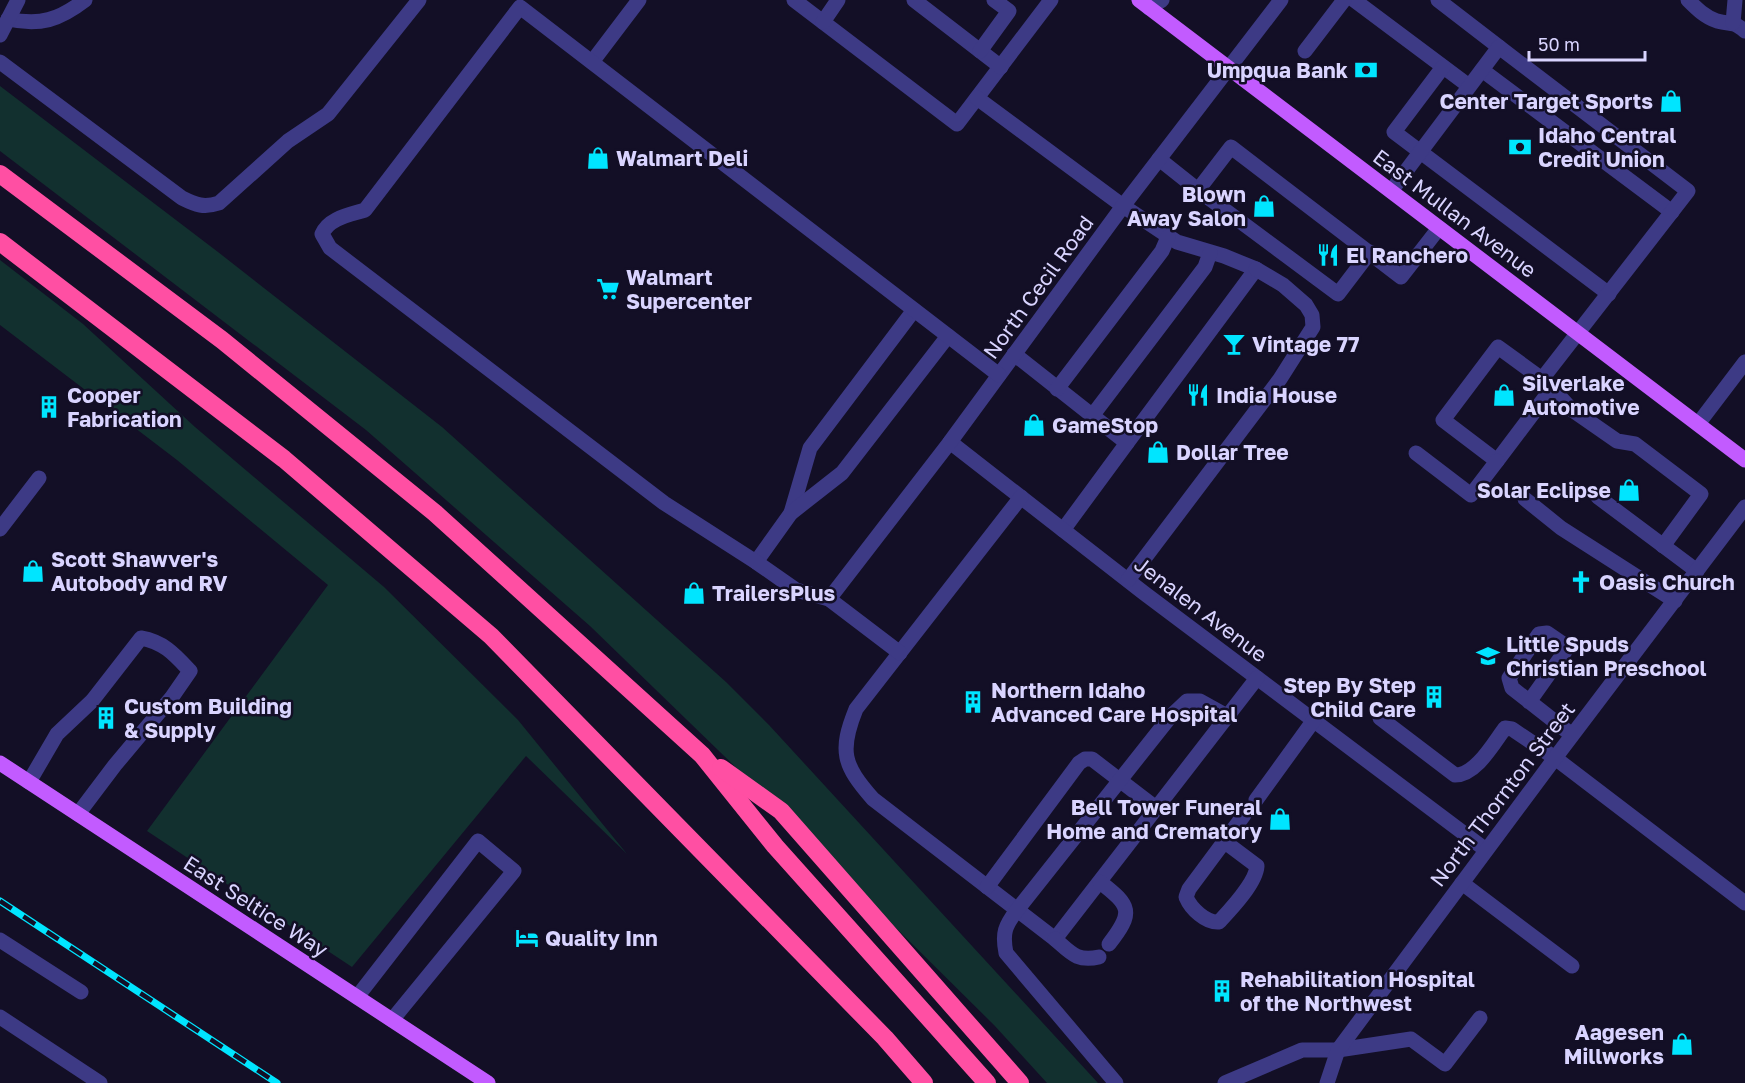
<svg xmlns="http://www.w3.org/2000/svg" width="1745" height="1083" font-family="'Golos Text',sans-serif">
<rect width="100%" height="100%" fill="#130f26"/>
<g fill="#12302f">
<polygon points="0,86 218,252 442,427 726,682 769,725 1098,1083 1047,1083 994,1025 894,926 817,846 590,626 366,430 0,151"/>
<polygon points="0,260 83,324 195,427 384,587 518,720 627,854 526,756 352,967 147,831 328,585 177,460 0,325"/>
</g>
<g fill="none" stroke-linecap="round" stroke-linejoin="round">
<g stroke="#3d3a85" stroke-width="15">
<polyline points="794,0 957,124 1051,0"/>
<polyline points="914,0 1001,67"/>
<polyline points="1354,0 1469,86"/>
<polyline points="1438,0 1499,47"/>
<path d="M1688 0C1697 9 1705 17 1717 21 1732 25 1731 20 1745 31"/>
<polyline points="1149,8 1162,0"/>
<path d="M8 19C40 26 59 20 85 0"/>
<polyline points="823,22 838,0"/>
<polyline points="1733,23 1735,0"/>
<polyline points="0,35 18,0"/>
<polyline points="980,51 1009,11 994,0"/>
<polyline points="1305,51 1344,0"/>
<path d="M0 62 182 198C196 205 204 208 219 203L288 141 328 114 419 0"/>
<polyline points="592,62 639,0"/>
<polyline points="1443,67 1394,132 1609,294"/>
<polyline points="1482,70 1672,212"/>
<polyline points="977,98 1123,206 1177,242 1224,256 1256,269 1127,443"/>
<polyline points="1159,159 1198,190"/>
<polyline points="1391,191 1499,47 1688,191 1542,379 1498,347 1443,420 1497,461 1552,388 1542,379"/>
<polyline points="1370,252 1338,294 1198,190 1231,147 1401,277 1439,228"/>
<polyline points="1014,354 1127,443 1063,530"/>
<polyline points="1552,388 1571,409 1617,441 1635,444 1701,494 1663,546"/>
<polyline points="1057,389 1162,251 1168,237"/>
<polyline points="1092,416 1205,267 1210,253"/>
<polyline points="1698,424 1745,362"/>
<polyline points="950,442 1144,593 1486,850"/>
<polyline points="1416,453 1471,495 1497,461"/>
<path d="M1021 497 856 709C839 751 843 765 873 799L1055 939 1257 678"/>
<polyline points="1598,497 1697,571"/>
<polyline points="1525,499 1561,528 1675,601"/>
<polyline points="791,513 810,448 914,310"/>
<polyline points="0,529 39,478"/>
<polyline points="756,562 791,513 842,473 948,336"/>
<polyline points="1128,580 1280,379 1313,327 1312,315 1306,305 1283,285 1256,269"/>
<polyline points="829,599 950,442 1123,206 1281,0"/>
<path d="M900 653 829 599 796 590 756 562 664 503 330 248 322 234C329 218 349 215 365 210L520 7 999 375"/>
<polyline points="1529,702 1566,650 1563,644 1547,633 1539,634 1509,678 1512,688 1572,735"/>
<path d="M1380 718 1455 775C1476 775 1493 744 1505 728L1512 729 1555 758 1745 903"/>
<path d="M29 782 57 734 92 701 141 638C164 642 175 655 190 671L172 697 115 765 78 814"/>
<polyline points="1256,800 1314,720"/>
<path d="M1225 842 1257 866C1256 883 1231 909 1219 922 1206 923 1191 909 1186 897L1189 889 1244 815"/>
<path d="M1100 882C1131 906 1134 912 1109 944"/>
<polyline points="1462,883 1572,966"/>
<polyline points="987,887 1079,763 1085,759 1092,759 1156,808"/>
<path d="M1055 939C1071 953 1077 962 1099 957"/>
<polyline points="0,940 81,992"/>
<polyline points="357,997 478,841 514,871 392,1020"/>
<polyline points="0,1017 100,1083"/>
<path d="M1116 1083 1006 953C1002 933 1005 926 1017 910L1170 717 1187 701H1200L1227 716"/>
<polyline points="1225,1083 1302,1050 1338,1050 1411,1039 1445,1064 1480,1018"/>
<polyline points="1327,1083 1338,1050 1555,758 1745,507"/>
</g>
<g stroke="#c25bff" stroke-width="15">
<polyline points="1139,0 1745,460"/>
<polyline points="0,763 488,1083"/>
</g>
<g stroke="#ff4fa3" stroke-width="18">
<polyline points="0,174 222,340 435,513 702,755 775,846 987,1083"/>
<polyline points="0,242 284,459 491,636 885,1038 924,1083"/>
<polyline points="721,768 781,811 1020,1083"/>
</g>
<g stroke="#00e5ff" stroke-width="7">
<polyline id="rail" points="0,901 277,1083"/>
</g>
<use href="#rail" stroke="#130f26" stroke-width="4.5" stroke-dasharray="14" stroke-linecap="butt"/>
</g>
<defs>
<g id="bank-bare" transform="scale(1.8)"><path d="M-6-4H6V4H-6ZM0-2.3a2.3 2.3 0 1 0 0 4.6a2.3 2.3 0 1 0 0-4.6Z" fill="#00e5ff" stroke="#130f26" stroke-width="2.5" paint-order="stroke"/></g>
<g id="shop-bare" transform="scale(1.8)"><path d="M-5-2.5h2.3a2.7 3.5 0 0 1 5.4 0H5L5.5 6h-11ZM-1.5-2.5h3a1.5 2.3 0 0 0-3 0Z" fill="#00e5ff" stroke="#130f26" stroke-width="2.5" paint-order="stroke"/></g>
<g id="restaurant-bare" transform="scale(1.8)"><path d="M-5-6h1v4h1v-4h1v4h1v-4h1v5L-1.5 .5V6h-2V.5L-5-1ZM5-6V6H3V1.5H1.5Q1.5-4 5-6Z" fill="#00e5ff" stroke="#130f26" stroke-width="2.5" paint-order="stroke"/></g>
<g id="supermarket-bare" transform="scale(1.8)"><path d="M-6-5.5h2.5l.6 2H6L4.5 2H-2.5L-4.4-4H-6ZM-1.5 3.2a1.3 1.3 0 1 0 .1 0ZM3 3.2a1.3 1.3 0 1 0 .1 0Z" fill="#00e5ff" stroke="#130f26" stroke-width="2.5" paint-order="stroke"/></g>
<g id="bar-bare" transform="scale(1.8)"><path d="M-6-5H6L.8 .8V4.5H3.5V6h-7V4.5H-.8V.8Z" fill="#00e5ff" stroke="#130f26" stroke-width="2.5" paint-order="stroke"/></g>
<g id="building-bare" transform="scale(1.8)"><path d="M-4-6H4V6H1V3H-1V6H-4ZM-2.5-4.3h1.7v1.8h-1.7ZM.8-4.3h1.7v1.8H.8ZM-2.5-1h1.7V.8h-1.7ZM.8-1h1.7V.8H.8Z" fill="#00e5ff" stroke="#130f26" stroke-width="2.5" paint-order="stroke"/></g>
<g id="church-bare" transform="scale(1.8)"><path d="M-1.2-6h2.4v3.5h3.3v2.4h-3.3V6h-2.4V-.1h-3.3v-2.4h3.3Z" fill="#00e5ff" stroke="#130f26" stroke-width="2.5" paint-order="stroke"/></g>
<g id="school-bare" transform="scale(1.8)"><path d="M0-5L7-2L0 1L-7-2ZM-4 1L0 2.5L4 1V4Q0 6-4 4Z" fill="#00e5ff" stroke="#130f26" stroke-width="2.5" paint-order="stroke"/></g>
<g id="hotel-bare" transform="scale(1.8)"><path d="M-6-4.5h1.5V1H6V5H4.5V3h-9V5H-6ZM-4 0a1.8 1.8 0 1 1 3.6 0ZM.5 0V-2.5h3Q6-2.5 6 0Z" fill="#00e5ff" stroke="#130f26" stroke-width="2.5" paint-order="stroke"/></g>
</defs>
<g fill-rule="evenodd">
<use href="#bank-bare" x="1366" y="70"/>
<use href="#shop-bare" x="1671" y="101"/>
<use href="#bank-bare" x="1520" y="147"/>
<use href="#shop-bare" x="598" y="158"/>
<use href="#shop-bare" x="1264" y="206"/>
<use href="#restaurant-bare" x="1328" y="255"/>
<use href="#supermarket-bare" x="608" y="289"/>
<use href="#bar-bare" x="1234" y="344"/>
<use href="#restaurant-bare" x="1198" y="395"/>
<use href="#shop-bare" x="1504" y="395"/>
<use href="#building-bare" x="49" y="407"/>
<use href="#shop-bare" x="1034" y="425"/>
<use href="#shop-bare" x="1158" y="452"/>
<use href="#shop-bare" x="1629" y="490"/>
<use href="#shop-bare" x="33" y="571"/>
<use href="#church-bare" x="1581" y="582"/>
<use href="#shop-bare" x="694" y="593"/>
<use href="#school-bare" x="1488" y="656"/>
<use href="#building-bare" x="1434" y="697"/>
<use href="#building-bare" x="973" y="702"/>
<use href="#building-bare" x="106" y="718"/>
<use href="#shop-bare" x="1280" y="819"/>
<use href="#hotel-bare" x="527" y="938"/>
<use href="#building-bare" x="1222" y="991"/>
<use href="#shop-bare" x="1682" y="1044"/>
</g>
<g text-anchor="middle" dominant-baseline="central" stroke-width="5" stroke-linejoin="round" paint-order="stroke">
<g font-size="21" font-weight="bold" fill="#d9d4ff" stroke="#130f26" text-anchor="start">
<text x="1348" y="70" text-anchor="end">Umpqua Bank</text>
<text x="1653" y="101" text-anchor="end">Center Target Sports</text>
<text x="1538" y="135">Idaho Central<tspan x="1538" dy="24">Credit Union</tspan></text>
<text x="616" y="158">Walmart Deli</text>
<text x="1246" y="194" text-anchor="end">Blown<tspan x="1246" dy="24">Away Salon</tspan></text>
<text x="1346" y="255">El Ranchero</text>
<text x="626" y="277">Walmart<tspan x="626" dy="24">Supercenter</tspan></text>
<text x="1252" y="344">Vintage 77</text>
<text x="1522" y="383">Silverlake<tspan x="1522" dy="24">Automotive</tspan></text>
<text x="67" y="395">Cooper<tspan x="67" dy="24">Fabrication</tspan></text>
<text x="1216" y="395">India House</text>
<text x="1052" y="425">GameStop</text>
<text x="1176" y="452">Dollar Tree</text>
<text x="1611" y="490" text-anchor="end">Solar Eclipse</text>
<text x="51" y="559">Scott Shawver's<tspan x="51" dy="24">Autobody and RV</tspan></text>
<text x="1599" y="582">Oasis Church</text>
<text x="712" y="593">TrailersPlus</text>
<text x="1506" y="644">Little Spuds<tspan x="1506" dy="24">Christian Preschool</tspan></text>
<text x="1416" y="685" text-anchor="end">Step By Step<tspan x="1416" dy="24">Child Care</tspan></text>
<text x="991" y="690">Northern Idaho<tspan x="991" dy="24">Advanced Care Hospital</tspan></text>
<text x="124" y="706">Custom Building<tspan x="124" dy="24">&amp; Supply</tspan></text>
<text x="1262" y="807" text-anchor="end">Bell Tower Funeral<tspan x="1262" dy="24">Home and Crematory</tspan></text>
<text x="545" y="938">Quality Inn</text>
<text x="1240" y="979">Rehabilitation Hospital<tspan x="1240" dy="24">of the Northwest</tspan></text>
<text x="1664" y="1032" text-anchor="end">Aagesen<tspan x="1664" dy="24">Millworks</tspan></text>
</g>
<g font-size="21" fill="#d9d4ff" stroke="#130f26">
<text transform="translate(1455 213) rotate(37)">East Mullan Avenue</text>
<text transform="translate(1038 287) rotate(-54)">North Cecil Road</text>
<text transform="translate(1201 609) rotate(37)">Jenalen Avenue</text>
<text transform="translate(1502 794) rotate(-53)">North Thornton Street</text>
<text transform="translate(256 906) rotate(33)">East Seltice Way</text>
</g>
</g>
<path d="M1529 51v9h116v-9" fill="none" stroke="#d9d4ff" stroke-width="3"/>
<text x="1538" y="51" font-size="18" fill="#d9d4ff" stroke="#130f26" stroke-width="4.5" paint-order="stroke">50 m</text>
</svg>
